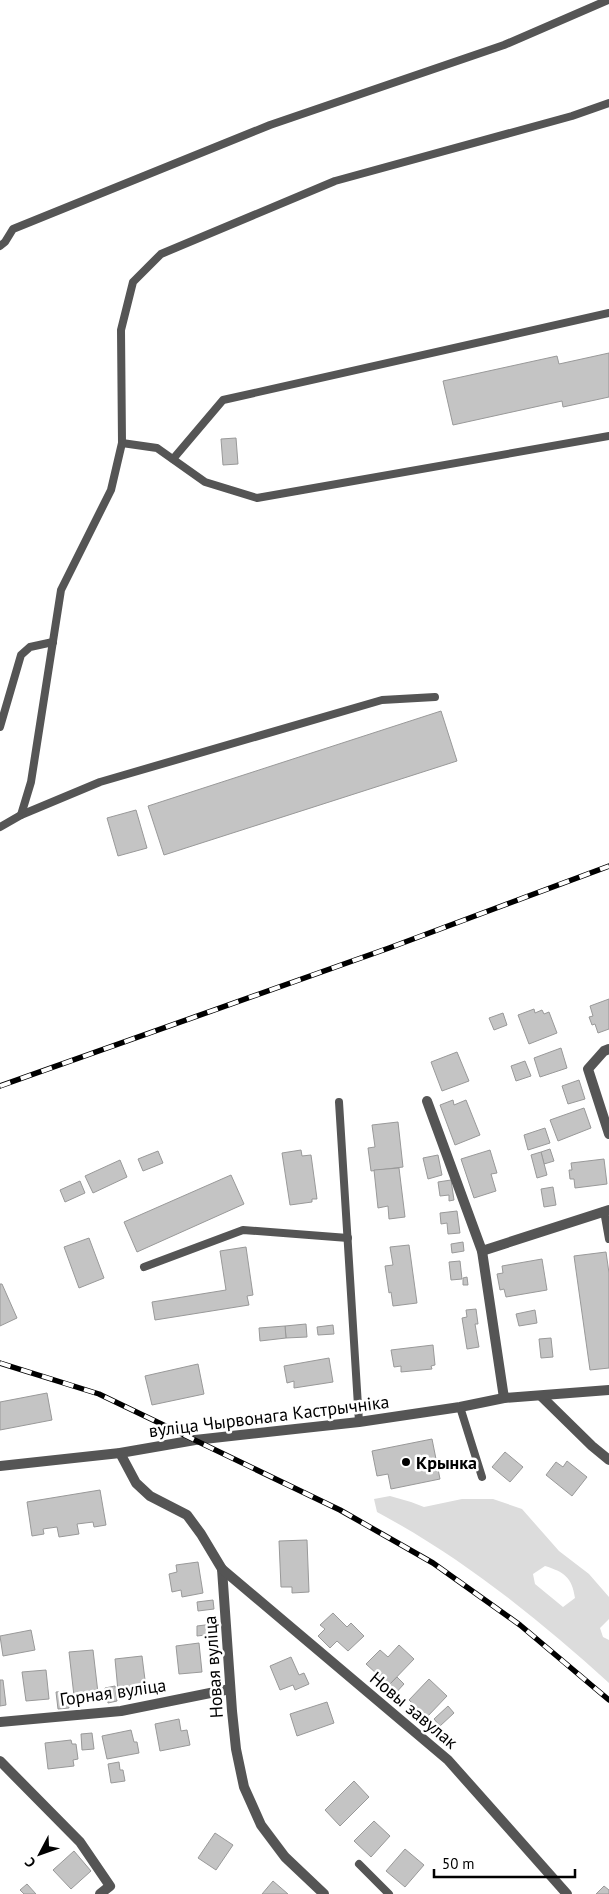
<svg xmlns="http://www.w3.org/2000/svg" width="609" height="1894" font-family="'PT Sans',sans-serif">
<rect width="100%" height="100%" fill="#fff"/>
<path fill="#dcdcdc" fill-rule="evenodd" d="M390 1496 411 1502 424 1507 462 1499H493L522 1509 559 1551 589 1574 609 1597V1619L600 1628 603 1637 609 1640V1683C537 1618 463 1558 377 1512L374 1499ZM545 1566C564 1572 572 1577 575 1598L563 1607 535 1584 533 1574Z"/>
<g fill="#c4c4c4" stroke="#999">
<polygon points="609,353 609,397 563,407 562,401 453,425 443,381 557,356 559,364"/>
<polygon points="236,438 238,464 223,465 221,439"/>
<polygon points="441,711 457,761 164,855 148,806"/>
<polygon points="136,810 147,848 118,856 107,818"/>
<polygon points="609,999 609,1029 598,1033 595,1024 592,1025 589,1017 593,1016 590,1006"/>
<polygon points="534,1009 535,1013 542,1010 544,1014 549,1012 557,1033 529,1044 518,1015"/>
<polygon points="503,1013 507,1025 494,1030 489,1018"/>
<polygon points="561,1048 567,1068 540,1077 534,1058"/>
<polygon points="457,1052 469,1081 442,1091 431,1062"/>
<polygon points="525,1061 531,1076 516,1081 511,1066"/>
<polygon points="579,1080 585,1099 568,1104 562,1086"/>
<polygon points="453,1100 454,1105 466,1100 480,1135 455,1145 440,1105"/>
<polygon points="584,1108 591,1128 558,1141 550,1120"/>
<polygon points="398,1122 403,1167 371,1171 368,1148 375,1147 372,1125"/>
<polygon points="545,1128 550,1143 528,1150 524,1135"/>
<polygon points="550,1149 554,1161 544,1164 541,1152"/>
<polygon points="301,1150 302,1156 311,1155 317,1199 312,1199 312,1202 290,1205 282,1153"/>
<polygon points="490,1150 497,1173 491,1174 496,1191 474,1198 461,1159"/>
<polygon points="158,1151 163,1163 143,1171 138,1159"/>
<polygon points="541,1152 547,1175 537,1178 531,1155"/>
<polygon points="438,1155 442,1175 428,1179 423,1158"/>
<polygon points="604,1159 607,1184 575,1188 574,1179 570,1179 569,1170 572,1170 571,1163"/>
<polygon points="120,1160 127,1177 93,1193 85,1176"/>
<polygon points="399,1168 405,1217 389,1219 388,1206 378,1208 374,1170"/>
<polygon points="231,1175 244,1204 137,1252 124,1222"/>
<polygon points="451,1180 454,1200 449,1201 449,1195 440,1196 438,1182"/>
<polygon points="80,1181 85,1193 65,1202 60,1190"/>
<polygon points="553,1187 556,1205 544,1207 541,1189"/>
<polygon points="457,1211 460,1233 448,1234 447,1223 441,1224 440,1213"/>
<polygon points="89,1238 104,1278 79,1288 64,1247"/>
<polygon points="463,1242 464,1251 452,1253 451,1244"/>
<polygon points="409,1245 417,1303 393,1306 391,1292 389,1293 385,1266 393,1265 390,1247"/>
<polygon points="246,1247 253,1295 247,1296 249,1305 155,1320 152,1302 226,1290 220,1251"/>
<polygon points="606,1252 609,1273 609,1368 590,1370 574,1256"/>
<polygon points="542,1259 547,1290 506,1297 504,1289 500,1290 497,1274 503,1273 502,1266"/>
<polygon points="460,1261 462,1279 451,1280 449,1262"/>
<polygon points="467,1277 468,1285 463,1285 463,1278"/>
<polygon points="0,1284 2,1284 17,1318 0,1326"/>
<polygon points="476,1309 478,1324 475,1324 479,1347 467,1349 462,1318 467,1317 466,1310"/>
<polygon points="535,1310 537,1323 519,1326 516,1314"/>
<polygon points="306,1324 307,1337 286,1338 285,1326"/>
<polygon points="333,1325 334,1334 318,1335 317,1327"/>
<polygon points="285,1326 286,1338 260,1341 259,1328"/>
<polygon points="551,1338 553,1357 541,1358 539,1339"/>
<polygon points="433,1345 435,1365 431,1366 432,1369 401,1372 401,1366 394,1367 391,1350"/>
<polygon points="329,1358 333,1382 294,1388 294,1381 287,1383 284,1366"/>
<polygon points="198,1364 204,1394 152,1405 145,1376"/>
<polygon points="47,1393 52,1420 0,1430 0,1402"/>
<polygon points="432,1439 440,1479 391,1489 388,1474 377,1476 372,1451"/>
<polygon points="505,1452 523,1467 510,1482 492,1467"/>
<polygon points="567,1461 587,1477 572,1496 546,1475 556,1462 563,1467"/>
<polygon points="100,1490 106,1525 94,1527 93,1522 77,1524 79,1534 59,1537 57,1527 43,1529 44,1534 32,1536 27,1502"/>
<polygon points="307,1540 309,1592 292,1593 292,1587 281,1587 279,1541"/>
<polygon points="198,1562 203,1593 182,1597 181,1590 172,1592 169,1574 177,1572 176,1565"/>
<polygon points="213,1600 214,1609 198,1611 197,1602"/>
<polygon points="333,1613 347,1627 351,1623 364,1636 348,1651 337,1641 330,1648 318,1636 325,1629 320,1625"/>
<polygon points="213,1624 214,1634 197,1636 197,1626"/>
<polygon points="31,1630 35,1650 3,1656 0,1636"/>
<polygon points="199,1643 202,1672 179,1674 176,1646"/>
<polygon points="399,1645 414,1659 389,1685 366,1664 380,1650 388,1657"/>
<polygon points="93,1650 98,1693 74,1696 69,1652"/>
<polygon points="142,1656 146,1688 118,1691 115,1659"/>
<polygon points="291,1657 299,1675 304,1673 309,1684 295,1690 293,1685 280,1690 270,1666"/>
<polygon points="46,1670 49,1699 26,1701 22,1672"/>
<polygon points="397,1677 404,1684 393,1696 385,1689"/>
<polygon points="429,1679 447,1696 427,1717 409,1700"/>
<polygon points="0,1680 3,1680 6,1705 0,1706"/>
<polygon points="115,1686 117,1701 108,1703 105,1688"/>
<polygon points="67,1691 69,1708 58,1709 56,1692"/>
<polygon points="327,1702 334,1723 297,1736 290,1714"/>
<polygon points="448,1706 454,1713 440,1726 434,1719"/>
<polygon points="179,1719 181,1731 187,1730 190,1745 160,1751 155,1724"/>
<polygon points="131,1730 134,1742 137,1742 139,1753 107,1759 102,1736"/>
<polygon points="92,1733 94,1749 82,1750 81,1734"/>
<polygon points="71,1740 72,1744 76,1744 78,1759 73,1760 74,1766 48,1769 45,1743"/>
<polygon points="119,1762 120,1770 123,1770 125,1781 111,1783 108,1764"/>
<polygon points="354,1781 369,1797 340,1826 325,1810"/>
<polygon points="374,1821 390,1836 371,1857 354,1841"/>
<polygon points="215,1833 233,1845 216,1870 198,1858"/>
<polygon points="405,1849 424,1865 405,1887 386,1871"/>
<polygon points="74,1851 91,1871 71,1889 53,1870"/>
<polygon points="273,1881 288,1894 262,1894"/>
<polygon points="27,1884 36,1894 24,1894 20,1890"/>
<polygon points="604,1886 609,1890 609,1894 596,1894"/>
</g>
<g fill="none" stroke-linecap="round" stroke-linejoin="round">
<g stroke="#555" stroke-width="8">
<polyline points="0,246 5,242 13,229 270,125 504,45 608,0"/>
<polyline points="122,443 157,448 205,482 257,498 609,436"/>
<polyline points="173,459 223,400 609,313"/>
<polyline points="0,727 21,655 30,647 53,642"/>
<polyline points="21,815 100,782 382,700 435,697"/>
<polyline points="0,827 21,815 31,782 61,590 111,490 122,443 121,330 133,282 161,254 335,181 572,116 609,103"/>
<polyline points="339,1102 359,1422"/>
<polyline points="604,1211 609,1239"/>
<polyline points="144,1267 243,1230 348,1238"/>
<polyline points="460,1407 482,1477"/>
<polyline points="359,1864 389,1894"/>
</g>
<g stroke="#555" stroke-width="10">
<polyline points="609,1049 604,1051 588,1069 609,1134"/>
<polyline points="427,1101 482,1251 504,1398"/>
<polyline points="482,1251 609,1210"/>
<polyline points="541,1396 592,1446 609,1460"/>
<polyline points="120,1453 136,1483 150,1496 187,1515 201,1534 222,1569 232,1711 236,1749 244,1787 261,1825 285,1857 324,1894"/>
<polyline points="0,1466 120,1453 195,1440 359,1422 460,1407 504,1398 609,1390"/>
<polyline points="222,1569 448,1760 567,1894"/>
<polyline points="0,1722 121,1711 230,1689"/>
<polyline points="0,1761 80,1842 110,1886 100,1894"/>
</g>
<g stroke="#000" stroke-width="5.5">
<g id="rail">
<polyline points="0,1086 389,948 609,866"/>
<polyline points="0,1363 99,1394 340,1510 433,1563 520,1625 609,1700"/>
</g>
</g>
<use href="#rail" stroke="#fff" stroke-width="4" stroke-dasharray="11" stroke-linecap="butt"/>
</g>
<circle fill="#000" stroke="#fff" stroke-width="2" cx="406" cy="1462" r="5"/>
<g text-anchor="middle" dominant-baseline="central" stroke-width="5" stroke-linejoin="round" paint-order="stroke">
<g font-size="18" fill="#000" stroke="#fff">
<text transform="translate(269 1416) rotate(-7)">вуліца Чырвонага Кастрычніка</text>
<text transform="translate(213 1667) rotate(-94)">Новая вуліца</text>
<text transform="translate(113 1692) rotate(-8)">Горная вуліца</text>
<text transform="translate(414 1710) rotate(40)">Новы завулак</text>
</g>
<g font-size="18" font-weight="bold" fill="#000" stroke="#fff" text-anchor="start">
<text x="416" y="1462">Крынка</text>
</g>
</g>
<g transform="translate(40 1854) rotate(229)" stroke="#ffffff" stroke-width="4" paint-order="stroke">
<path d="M0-4L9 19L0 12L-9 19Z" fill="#000000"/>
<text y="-8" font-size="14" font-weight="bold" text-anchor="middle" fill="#000000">С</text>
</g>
<path d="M434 1869v8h141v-8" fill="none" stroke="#000000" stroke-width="2.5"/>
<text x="442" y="1869" font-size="15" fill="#000000" stroke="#ffffff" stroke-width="4" paint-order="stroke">50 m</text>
</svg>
